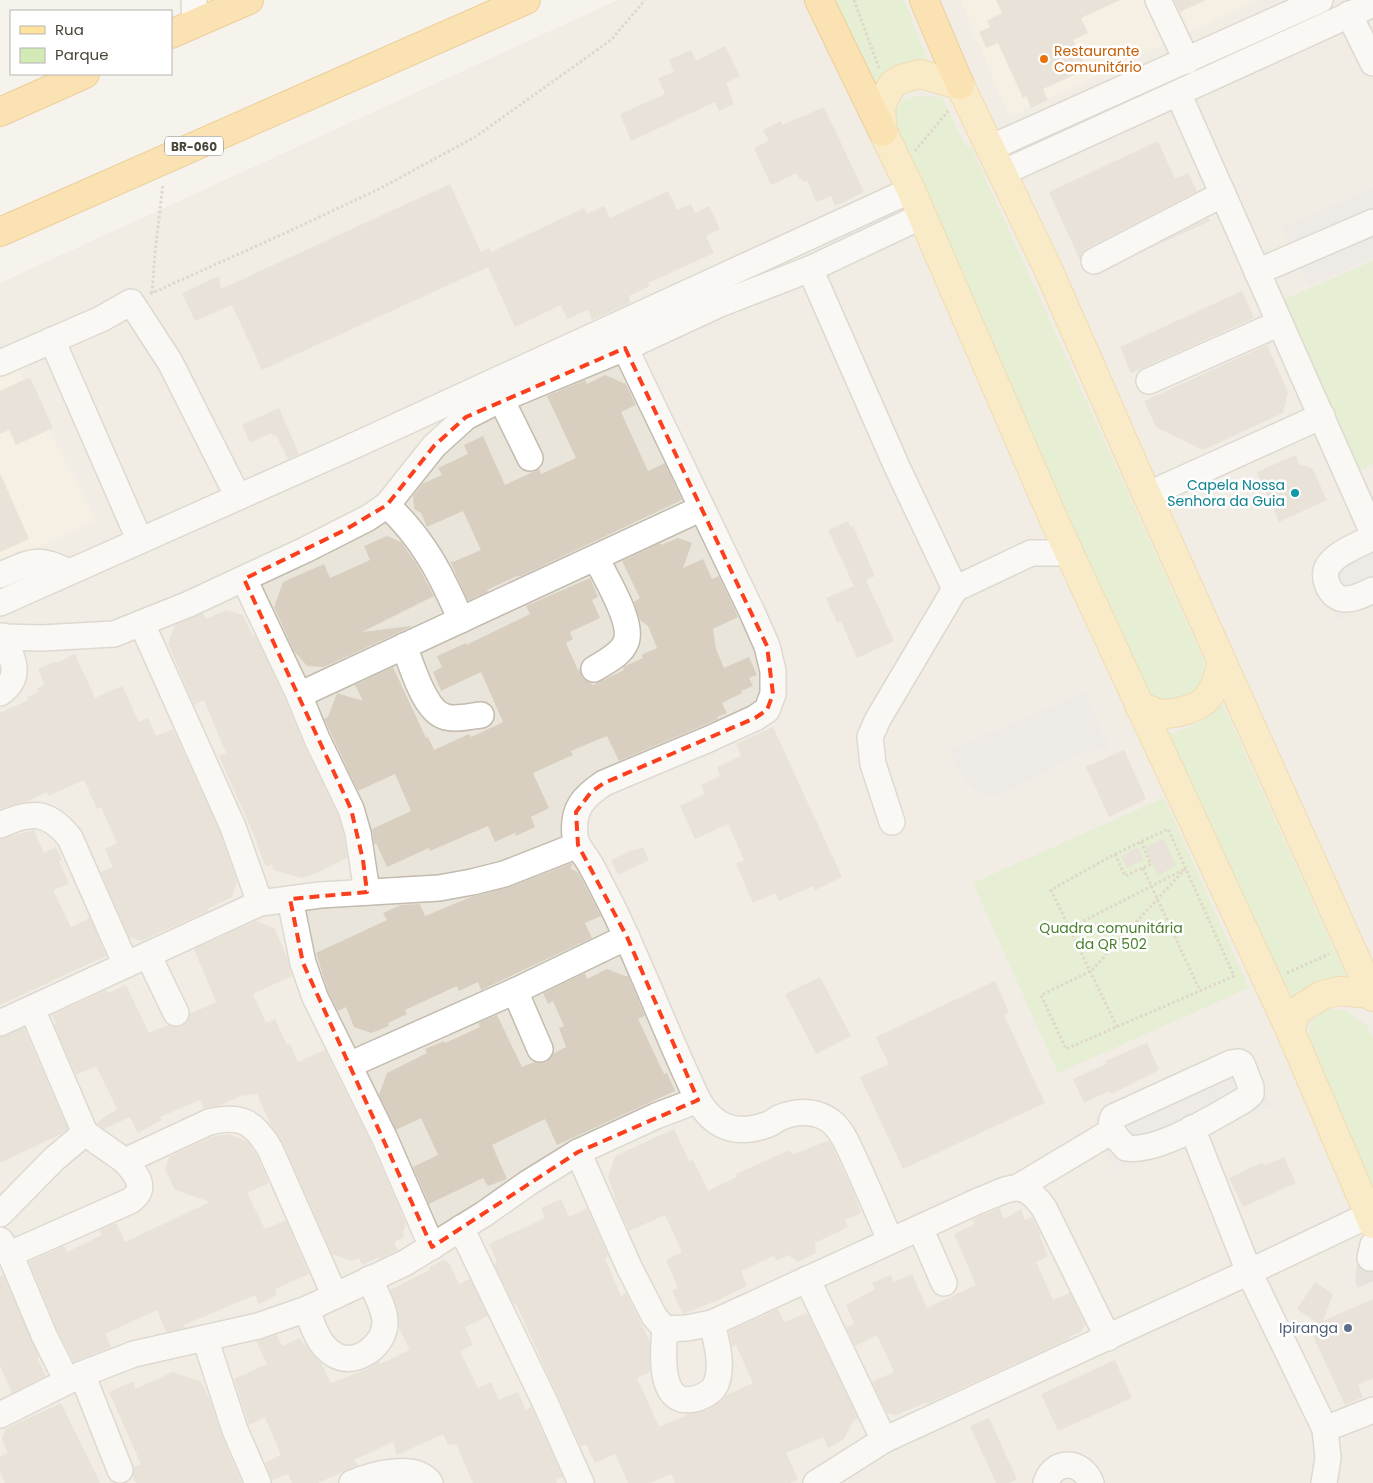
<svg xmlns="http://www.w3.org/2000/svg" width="1373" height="1483" font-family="Poppins,sans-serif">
<rect width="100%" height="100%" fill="#f6f3ec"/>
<polygon fill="#eae5da" points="618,0 1373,0 1373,1483 0,1483 0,283"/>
<g fill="#f7ead8">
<polygon points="960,0 1259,0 1009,117"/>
<polygon points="12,357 96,521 0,564 0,363"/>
</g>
<g fill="#d2eab5">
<polygon points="831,0 904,0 930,66 872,98"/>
<polygon points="918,96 942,97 965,145 972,149 1205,663 1197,692 1181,707 1142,700 888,119 902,101"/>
<polygon points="1373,261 1373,464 1343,478 1267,307"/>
<polygon points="1218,694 1351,987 1286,1020 1151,731 1175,733 1205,720"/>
<polygon points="1164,798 1249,988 1058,1073 973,883"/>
<polygon points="1326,1009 1346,1011 1367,1026 1373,1039 1373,1208 1307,1044 1311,1022"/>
</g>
<g fill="#e5e3e0">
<polygon points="1373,188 1373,258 1308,286 1282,227"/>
<polygon points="1373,532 1373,605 1339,620 1312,560"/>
<polygon points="1084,692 1110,748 1078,754 1015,788 1000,793 986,795 978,793 967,783 958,769 950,750"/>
<polygon points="1247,1053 1270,1106 1114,1171 1092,1117"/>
</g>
<g fill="#d8cfc1">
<polygon points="996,0 1120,0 1081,18 1088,33 1073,40 1087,69 1043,89 1048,100 1031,108 1026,96 1023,98 998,43 986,48 979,32 990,27 987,21 1002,13"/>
<polygon points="1174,0 1206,0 1180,12"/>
<polygon points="725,46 740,76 726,83 734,104 719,111 715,102 631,141 620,114 665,94 658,78 674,72 669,60 691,50 696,61"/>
<polygon points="824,107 864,192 835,206 831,196 816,202 807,180 803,182 801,179 799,180 797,173 771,185 754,148 769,141 763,130 781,121 782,125"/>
<polygon points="1158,141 1175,179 1188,173 1197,191 1087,248 1082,253 1080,260 1049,192"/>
<polygon points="450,184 481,252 489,248 491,252 584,208 587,214 604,206 610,218 668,191 677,210 691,204 695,213 709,206 720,229 706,236 714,253 648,283 650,286 629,296 630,303 592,320 588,310 567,319 561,305 515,327 488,267 262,370 232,305 195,321 182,293 219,276 221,289"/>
<polygon points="1209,218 1210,221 1148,249"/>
<polygon points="1242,291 1254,318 1131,373 1120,347"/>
<polygon points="1267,345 1288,392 1283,413 1203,450 1156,427 1144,401"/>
<polygon points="605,375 626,384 636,405 621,412 648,471 665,463 682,500 521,576 515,577 487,590 488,592 468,601 450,561 453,562 481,550 463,511 427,527 421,513 414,509 413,496 422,484 442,475 438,468 468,454 464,445 483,436 505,485 539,469 541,474 576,458 547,396 585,380 587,384"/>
<polygon points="30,377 53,428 16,445 9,430 0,434 0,391"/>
<polygon points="279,408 299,454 288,459 276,435 273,436 271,433 250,443 242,425"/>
<polygon points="1296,455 1299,464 1312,468 1327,500 1279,522 1257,472"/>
<polygon points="0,473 29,539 0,552"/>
<polygon points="848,521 851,527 853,526 875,576 866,580 894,641 857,658 841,621 837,623 826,598 854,586 828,530"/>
<polygon points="387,536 401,542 418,566 434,596 362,632 411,626 411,627 324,667 307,666 294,651 274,607 283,582 324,564 330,578 370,560 364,546"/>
<polygon points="678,538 692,543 683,568 703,559 712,579 719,576 738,617 713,629 716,649 724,668 749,657 757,675 749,678 753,686 741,691 742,693 722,703 727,713 717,717 718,719 619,761 607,736 571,751 573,755 533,773 549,808 531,817 535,827 516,836 515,833 495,842 488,826 430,851 429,848 387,867 376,843 374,845 372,829 411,811 395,774 358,791 324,719 328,717 337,693 363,701 355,685 393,667 426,738 428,737 434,750 469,734 471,737 503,722 481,672 441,691 433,672 442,667 437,656 466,643 466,645 530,614 526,606 590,578 598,597 592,600 600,618 570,632 573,639 566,643 578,670 580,669 582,677 593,685 601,681 624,670 623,667 643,658 641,655 657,648 648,626 640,620 634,602 640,598 622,561 660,543 661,545"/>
<polygon points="226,610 243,615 253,636 255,635 286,701 304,745 338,814 344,836 347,858 321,871 302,878 273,870 272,864 266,867 256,843 257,842 219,756 226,753 204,700 194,705 168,644 175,625 203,613 206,619"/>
<polygon points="75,654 95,698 122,686 139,722 148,718 156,736 173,729 220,832 237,882 232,897 207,909 208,911 141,941 129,937 101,872 113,867 105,849 117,843 101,807 97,809 84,780 48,796 47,792 25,802 0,809 0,713 28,700 27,697 39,692 37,689 44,684 38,669 56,661 57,663"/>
<polygon points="773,727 842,877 815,890 813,886 779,901 775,893 753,903 736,864 744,860 728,824 695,839 680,806 705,794 701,785 720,776 717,767 741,756 736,744"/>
<polygon points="1124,750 1146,799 1109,817 1086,767"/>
<polygon points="34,830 44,853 56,847 62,860 59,861 69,884 53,890 71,927 90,918 106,956 0,1005 0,839"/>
<polygon points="1164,839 1176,865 1158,876 1145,847"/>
<polygon points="643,847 649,860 618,875 611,860 635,849 636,850"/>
<polygon points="1138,847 1144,860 1127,868 1121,856"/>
<polygon points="572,863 571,869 578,872 601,916 585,923 592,938 481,990 478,982 459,991 457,986 405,1010 407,1014 388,1023 389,1026 371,1033 354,1027 346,1007 338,1011 328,991 316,953 387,920 383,913 401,905 420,904 425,916 471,897 509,887"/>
<polygon points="256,921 274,928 288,959 292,976 253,994 266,1023 275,1019 287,1045 290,1044 298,1062 325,1050 372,1145 406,1224 403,1233 405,1236 394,1242 398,1250 380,1259 379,1257 362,1265 359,1258 352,1261 332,1254 283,1143 271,1125 257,1094 240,1096 221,1105 204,1109 200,1100 160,1117 162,1120 138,1133 130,1117 104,1129 96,1123 117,1109 96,1066 76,1075 54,1025 56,1024 52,1015 106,990 108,993 126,985 149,1033 168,1025 175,1027 183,1026 188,1021 190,1014 216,1002 194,949"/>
<polygon points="607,969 625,976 628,976 645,1016 638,1019 664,1074 667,1073 675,1091 557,1145 545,1119 492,1145 507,1179 488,1186 483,1178 429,1204 413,1167 438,1155 421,1118 396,1130 379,1095 387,1073 427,1053 425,1049 444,1041 445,1043 480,1027 478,1023 497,1015 522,1067 534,1062 539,1063 546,1062 551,1058 554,1053 566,1047 559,1028 564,1026 553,1001 548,1004 543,993 585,973 587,979"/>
<polygon points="820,977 851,1036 816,1054 785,994"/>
<polygon points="995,981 1009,1012 1004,1015 1045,1103 903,1169 860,1077 889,1064 876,1037"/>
<polygon points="24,1028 68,1129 61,1134 0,1163 0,1037"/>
<polygon points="1147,1043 1159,1070 1111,1094 1109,1091 1084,1103 1073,1079 1106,1064 1105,1061"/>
<polygon points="674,1129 689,1161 693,1160 708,1191 737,1177 736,1174 790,1150 792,1154 800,1152 829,1140 854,1193 861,1213 845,1220 848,1227 815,1243 816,1253 798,1262 789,1255 776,1261 774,1256 741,1271 747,1286 716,1301 683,1314 672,1291 678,1288 666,1260 682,1252 665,1215 629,1231 614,1197 615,1196 608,1178 615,1156"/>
<polygon points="229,1134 248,1142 257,1156 269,1183 247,1193 265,1229 286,1220 309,1274 275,1289 277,1295 259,1304 255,1295 184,1325 185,1328 166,1332 157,1310 105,1334 111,1347 74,1362 57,1329 29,1262 64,1246 67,1252 102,1235 99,1230 116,1223 125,1242 210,1202 175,1190 165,1169 169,1157 214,1136"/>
<polygon points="1284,1157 1296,1183 1243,1207 1229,1178 1263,1162 1264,1166"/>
<polygon points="561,1199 569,1217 587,1208 609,1257 605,1258 621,1296 626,1293 650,1341 650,1372 637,1378 659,1427 689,1414 707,1410 718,1403 725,1396 753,1383 736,1345 732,1347 729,1331 778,1309 784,1322 805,1314 808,1314 858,1418 853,1421 844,1439 828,1448 823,1437 786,1453 798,1479 790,1483 675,1483 671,1474 650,1483 628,1483 615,1454 595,1463 586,1444 581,1447 516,1304 514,1305 496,1268 495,1263 497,1262 489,1244 545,1218 541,1208"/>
<polygon points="999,1208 1004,1219 1021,1209 1025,1220 1032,1217 1041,1235 1039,1235 1048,1256 1036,1262 1053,1300 1070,1293 1085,1324 1081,1332 1068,1337 1069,1339 927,1404 926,1402 897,1415 887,1413 872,1382 894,1372 877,1335 855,1346 846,1327 854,1324 846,1305 875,1289 872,1283 891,1275 894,1282 912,1274 927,1308 976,1285 954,1234 975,1224 972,1220"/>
<polygon points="444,1260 449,1263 459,1284 470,1279 488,1316 465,1327 473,1345 460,1351 478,1388 491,1382 499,1400 518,1392 526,1410 531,1407 563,1477 556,1480 557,1483 473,1483 456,1444 448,1445 443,1434 397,1455 393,1442 354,1460 358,1465 318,1483 292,1483 288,1474 272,1480 265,1463 281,1455 265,1417 249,1425 234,1379 267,1364 256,1341 277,1335 282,1346 300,1338 303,1344 305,1343 313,1355 321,1363 331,1383 367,1369 379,1361 380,1364 410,1350 399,1328 397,1309 390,1290 430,1270 429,1267"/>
<polygon points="3,1275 39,1357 38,1360 46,1376 12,1393 0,1365 0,1277"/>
<polygon points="1315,1282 1333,1294 1323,1321 1373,1299 1373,1378 1358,1385 1363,1397 1345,1405 1313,1336 1326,1329 1297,1309"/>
<polygon points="1115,1360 1132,1398 1058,1431 1041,1394"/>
<polygon points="173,1372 201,1382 211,1402 222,1436 242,1483 136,1483 133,1475 134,1467 141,1464 109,1392 134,1381 135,1389"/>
<polygon points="61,1403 100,1483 5,1483 0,1472 0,1457 8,1453 2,1439 5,1429"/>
<polygon points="989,1418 1017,1479 1009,1483 996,1483 970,1426"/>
</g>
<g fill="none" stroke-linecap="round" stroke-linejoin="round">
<polyline stroke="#d4d0c8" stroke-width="25" stroke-dasharray="25 12" stroke-linecap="butt" points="1370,1258 1368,1280 1373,1292"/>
<g stroke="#c2bbae" stroke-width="28">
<g id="minor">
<polyline points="194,0 195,24"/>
<polyline points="1158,0 1187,61"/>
<polyline points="1349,14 1373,63"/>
<polyline points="1178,93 1373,533"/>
<polyline points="990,148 1320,0"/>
<polyline points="1002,173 1373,4"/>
<polyline points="1094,261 1223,194"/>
<polyline points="810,269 897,467 955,589"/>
<polyline points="1257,272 1373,222"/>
<polyline points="52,340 140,541"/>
<polyline points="0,363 101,319 131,302 170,362 238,497"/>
<polyline points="1149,381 1280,323"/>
<polyline points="501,399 530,458"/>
<polyline points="1147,495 1322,416"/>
<path d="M387 505C424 540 441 574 461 620"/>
<path d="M1373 537C1359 545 1337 552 1328 566 1321 577 1330 598 1344 599 1354 600 1364 594 1373 590"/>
<path d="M0 575C30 563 37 555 68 572"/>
<polyline points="244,579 299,695 317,739 351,809 358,833 367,892"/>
<polyline points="0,603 360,443 911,190"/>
<polyline points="142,624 233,827 260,903"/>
<polyline points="0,637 42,638 114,634 189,604 305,550 368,518 387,505 434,446 466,417 501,399 625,348 720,304 810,269 922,216"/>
<path d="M404 646C412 665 424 712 446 717 457 720 470 716 481 715"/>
<path d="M594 669C605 662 621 655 626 642 634 622 605 577 596 558"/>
<path d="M0 693C24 677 12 658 3 636"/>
<polyline points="299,695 702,508"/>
<polyline points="892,822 873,764 870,737 878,719 955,589 1031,553 1070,553"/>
<path d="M0 825C31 811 48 810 70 838L126 965"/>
<polyline points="290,899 303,963 315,997 385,1139 432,1247"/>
<polyline points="148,955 176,1013"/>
<polyline points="515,991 540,1049"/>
<polyline points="32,1009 85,1133"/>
<polyline points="0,1023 260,903 320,895 439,888 472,882 504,874 578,845"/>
<path d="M1239 1062 1242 1064 1251 1087V1094L1244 1100C1215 1116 1159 1153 1126 1148 1118 1138 1107 1131 1113 1117L1231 1063Z"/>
<polyline points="349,1065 515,991 627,937"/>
<path d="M698 1100C713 1127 736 1136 766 1125 771 1124 775 1120 779 1118 797 1110 818 1110 833 1123 842 1131 848 1145 853 1156 866 1184 878 1212 890 1240"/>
<polyline points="1192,1128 1249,1272 1325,1429 1328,1458 1324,1483"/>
<path d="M578 1152 629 1267 654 1316 665 1329 687 1328 712 1323 978 1201C1010 1189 1021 1176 1044 1208L1108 1338"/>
<polyline points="1018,1187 1112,1131"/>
<path d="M0 1214 54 1159 85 1133 125 1161 209 1122C241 1114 254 1122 270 1149L335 1296"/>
<polyline points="461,1228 544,1400 581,1483"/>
<polyline points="920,1228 944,1283"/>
<path d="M0 1240 10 1254 130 1201C149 1188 136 1174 125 1161"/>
<polyline points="10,1254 44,1335 67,1381"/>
<polyline points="1370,1258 1373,1245"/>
<polyline points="807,1279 884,1440"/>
<path d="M307 1309C312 1325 319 1347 335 1355 356 1367 385 1345 385 1323 385 1308 375 1292 369 1279"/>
<path d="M665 1329C663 1351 657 1411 698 1398 706 1395 715 1390 717 1381 723 1363 716 1341 712 1323"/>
<polyline points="205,1338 235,1430 258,1483"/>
<polyline points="82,1374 120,1470"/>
<path d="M0 1415 82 1374 134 1354 258 1326 307 1309 405 1263 484 1214 528 1183 578 1152 656 1116 698 1100C667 1036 643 969 612 906 604 891 597 876 589 862 584 854 576 846 575 836 572 809 583 797 604 783L709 739 755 718 767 710 773 694V671L767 646 752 612 625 348"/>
<polyline points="1325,1429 1373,1410"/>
<path d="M352 1483C371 1475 415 1462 430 1483"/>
<polyline points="816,1483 884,1440 1249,1272 1369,1215"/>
<path d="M1046 1483C1054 1458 1082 1460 1091 1483"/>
</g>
</g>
<g stroke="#e6c16a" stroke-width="30">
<g id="major">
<path d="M1139 706C1145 708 1152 711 1158 713 1172 716 1201 708 1209 696 1216 686 1219 673 1222 662"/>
<polyline points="1373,997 1147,495 1049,271 960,85 920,74 901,79 892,85 883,101 881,110 883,132 911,190 1054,520 1290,1030 1373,1224"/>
<polyline points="1290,1030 1297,1011 1322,995 1339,991 1371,994"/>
</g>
</g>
<g stroke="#e0a43c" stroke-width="30">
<g id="highway">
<polyline points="819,0 883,132"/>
<polyline points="924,0 960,85"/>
<polyline points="171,34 249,0"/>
<polyline points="0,112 85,74"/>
<polyline points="0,232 526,0"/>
</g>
</g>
<g stroke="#c4b79f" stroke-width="3" stroke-dasharray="2.5 2.5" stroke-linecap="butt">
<polyline points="854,0 879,68"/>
<polyline points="915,151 948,111"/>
<polyline points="152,293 155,253 163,184"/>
<polyline points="150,294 283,234 379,189 475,137 611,40 645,0"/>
<polyline points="1115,854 1125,876 1151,864 1141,842"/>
<polyline points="1143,868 1200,991"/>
<polyline points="1070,928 1183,870"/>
<polyline points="1287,973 1329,954"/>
<polyline points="1117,1027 1051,890 1115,854 1168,829 1234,976 1066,1049 1041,995 1091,971 1186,868"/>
</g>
<use href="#minor" stroke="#fff" stroke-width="25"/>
<use href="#major" stroke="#ffe39c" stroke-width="28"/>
<use href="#highway" stroke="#ffcf6e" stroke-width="28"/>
</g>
<path d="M0 0H1373V1483H0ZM625 348 767 646 773 694 767 710 755 718 604 783 591 792 576 812 578 845 627 937 698 1100 578 1152 432 1247 303 963 290 899 367 892 363 860 351 809 244 579 343 531 387 505 434 446 466 417Z" fill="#f6f3ec" fill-opacity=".55" fill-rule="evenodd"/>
<path fill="none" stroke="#fc3f1d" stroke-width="4" stroke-dasharray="10 6" stroke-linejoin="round" d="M625 348 767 646 773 694 767 710 755 718 604 783 591 792 576 812 578 845 627 937 698 1100 578 1152 432 1247 303 963 290 899 367 892 363 860 351 809 244 579 343 531 387 505 434 446 466 417Z"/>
<circle fill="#e8710a" stroke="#fff" stroke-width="2" cx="1044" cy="59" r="5"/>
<circle fill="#0f9aa8" stroke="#fff" stroke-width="2" cx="1295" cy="493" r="5"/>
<circle fill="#5c6f8a" stroke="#fff" stroke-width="2" cx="1348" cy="1328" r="5"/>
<g text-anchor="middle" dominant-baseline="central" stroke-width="5" stroke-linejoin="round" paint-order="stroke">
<rect fill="#fff" stroke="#817c74" stroke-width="1" x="165" y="136.5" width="58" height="19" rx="4"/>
<g font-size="12" font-weight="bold" fill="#4b4439">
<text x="194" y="146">BR-060</text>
</g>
<g font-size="14" fill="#c56008" stroke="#fff" text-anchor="start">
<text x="1054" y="51">Restaurante<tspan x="1054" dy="16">Comunitário</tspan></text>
</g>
<g font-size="14" fill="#0d838f" stroke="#fff" text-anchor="end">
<text x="1285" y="485">Capela Nossa<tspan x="1285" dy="16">Senhora da Guia</tspan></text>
</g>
<g font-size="14" fill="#4a7f2a" stroke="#fff">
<text x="1111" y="928">Quadra comunitária<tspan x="1111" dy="16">da QR 502</tspan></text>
</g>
<g font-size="14" fill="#4e5e75" stroke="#fff" text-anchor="end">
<text x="1338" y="1328">Ipiranga</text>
</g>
</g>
<rect x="10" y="10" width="162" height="65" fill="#ffffff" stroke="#b7b4b0"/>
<rect x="20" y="26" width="25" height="8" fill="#ffe39c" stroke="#b7b4b0"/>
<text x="55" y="35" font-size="15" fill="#4b4439">Rua</text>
<rect x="20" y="48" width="25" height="15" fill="#d2eab5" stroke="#b7b4b0"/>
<text x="55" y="60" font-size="15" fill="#4b4439">Parque</text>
</svg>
